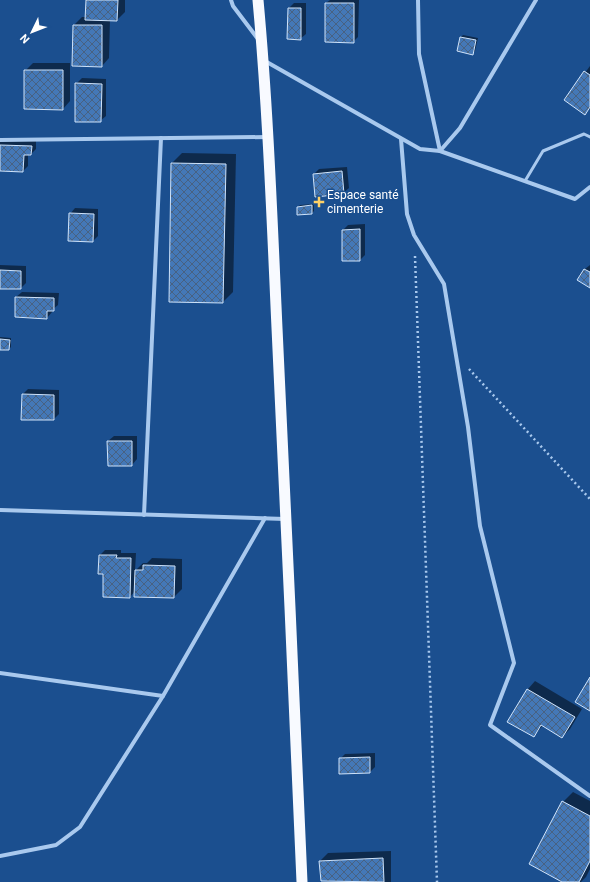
<svg xmlns="http://www.w3.org/2000/svg" width="590" height="882" font-family="Roboto,sans-serif">
<defs>
<pattern id="building-cross-hatch" width="8" height="8" patternUnits="userSpaceOnUse"><rect width="8" height="8" fill="#4478b7"/><path d="M0 0l8 8M0 8l8-8" fill="none" stroke="#486282"/></pattern>
</defs>
<rect width="100%" height="100%" fill="#1b4f8f"/>
<g fill="#0007">
<polygon points="87,0 125,0 125,12 117,20 110,19 109,58 102,66 74,25 82,17 86,17"/>
<polygon points="330,0 359,0 358,37 353,42 326,3"/>
<polygon points="294,3 306,3 306,34 300,39 289,8"/>
<polygon points="463,35 478,38 475,51 473,53 458,50 461,37"/>
<polygon points="33,63 70,63 70,101 63,109 25,71"/>
<polygon points="590,66 590,108 585,114 565,100"/>
<polygon points="82,78 106,79 106,116 100,121 76,84"/>
<polygon points="3,140 36,141 36,149 31,154 28,154 28,166 23,171 0,170 0,142"/>
<polygon points="182,153 236,154 233,292 223,302 172,163"/>
<polygon points="347,167 349,188 343,193 314,174 319,169"/>
<polygon points="314,204 314,211 312,213 298,207 300,205"/>
<polygon points="75,208 98,209 98,236 93,241 70,214"/>
<polygon points="365,224 365,255 360,260 343,260 343,230 348,225"/>
<polygon points="0,265 26,266 26,283 21,288 0,288"/>
<polygon points="590,265 590,287 579,280 585,269"/>
<polygon points="22,292 59,293 58,305 52,310 52,312 47,318 16,297"/>
<polygon points="0,337 11,338 11,347 9,349 0,349"/>
<polygon points="28,389 59,390 59,414 54,419 23,394"/>
<polygon points="114,436 137,436 137,459 132,465 108,441"/>
<polygon points="105,550 121,550 121,553 136,553 135,571 143,563 147,563 152,558 182,559 182,589 174,597 135,591 130,597 104,573 100,555"/>
<polygon points="535,681 582,709 570,729 562,737 543,725 534,736 509,721 528,689"/>
<polygon points="375,753 375,767 370,772 340,759 345,754"/>
<polygon points="573,792 590,801 590,869 586,877 581,882 565,882 563,802"/>
<polygon points="391,851 391,882 349,882 320,861 328,853"/>
</g>
<g fill="url(#building-cross-hatch)" stroke="#cfe3fa">
<polygon points="86,0 118,0 117,21 85,20"/>
<polygon points="325,3 354,3 354,43 325,42"/>
<polygon points="288,8 301,8 301,40 287,39"/>
<polygon points="73,25 102,25 102,67 72,66"/>
<polygon points="460,37 476,40 473,55 457,51"/>
<polygon points="24,70 63,70 63,110 24,109"/>
<polygon points="584,71 590,75 590,107 585,115 564,100"/>
<polygon points="75,83 102,84 101,122 75,122"/>
<polygon points="0,145 32,146 31,155 24,155 23,172 0,171"/>
<polygon points="171,163 226,164 223,303 169,302"/>
<polygon points="342,171 344,194 315,197 313,174"/>
<polygon points="312,205 312,214 297,215 297,207"/>
<polygon points="69,213 94,214 93,242 68,241"/>
<polygon points="360,229 360,261 342,261 342,230"/>
<polygon points="584,269 590,272 590,288 577,280"/>
<polygon points="0,270 21,271 21,289 0,289"/>
<polygon points="15,297 54,298 54,311 47,311 47,319 15,317"/>
<polygon points="0,339 10,340 9,350 0,350"/>
<polygon points="22,394 54,395 54,420 21,420"/>
<polygon points="107,441 132,441 132,466 108,466"/>
<polygon points="99,555 117,555 116,558 131,558 130,598 103,597 103,574 98,574"/>
<polygon points="143,565 175,566 174,598 134,597 135,570 143,570"/>
<polygon points="590,677 590,711 575,702"/>
<polygon points="527,689 575,717 562,738 541,725 534,737 507,722"/>
<polygon points="370,757 370,773 339,774 339,758"/>
<polygon points="562,801 590,816 590,861 579,882 562,882 529,864"/>
<polygon points="383,858 384,882 321,881 319,861"/>
</g>
<g fill="none" stroke-linecap="round" stroke-linejoin="round">
<g stroke="#a9c9ee" stroke-width="2.5" stroke-dasharray="2 3" stroke-linecap="butt">
<polyline points="415,256 437,882"/>
<polyline points="469,369 590,499"/>
</g>
<polyline stroke="#a9c9ee" stroke-width="3" points="525,181 543,151 584,134 590,137"/>
<g stroke="#a9c9ee" stroke-width="4">
<polyline points="231,0 233,6 258,39"/>
<polyline points="418,0 419,54 440,151 575,199 590,187"/>
<polyline points="265,61 420,149 440,151 460,128 536,0"/>
<polyline points="401,139 407,214 414,235 444,284 468,427 480,526 514,663 490,725 590,796"/>
<polyline points="0,140 267,137"/>
<polyline points="0,510 285,519"/>
<polyline points="144,515 161,138"/>
<polyline points="0,673 163,696"/>
<polyline points="0,856 56,845 80,827 163,696 265,518"/>
</g>
<path stroke="#f8faff" stroke-width="11" d="M258 0C268 109 272 219 277 328 286 513 294 697 302 882"/>
</g>
<path fill="#ffd166" stroke="#1b4f8f" stroke-width="1.5" d="M317 196h4v4h4v4h-4v4h-4v-4h-4v-4h4z"/>
<g text-anchor="middle" dominant-baseline="central" stroke-width="3" stroke-linejoin="round" paint-order="stroke">
<g font-size="12" fill="#fff" stroke="#1b4f8f" text-anchor="start">
<text x="327" y="195">Espace santé<tspan x="327" dy="14">cimenterie</tspan></text>
</g>
</g>
<g transform="translate(32 32) rotate(227)" stroke="#1b4f8f" stroke-width="3" paint-order="stroke">
<path d="M0-3L7 15L0 10L-7 15Z" fill="#ffffff"/>
<text y="-6" font-size="11" font-weight="bold" text-anchor="middle" fill="#ffffff">N</text>
</g>
</svg>
